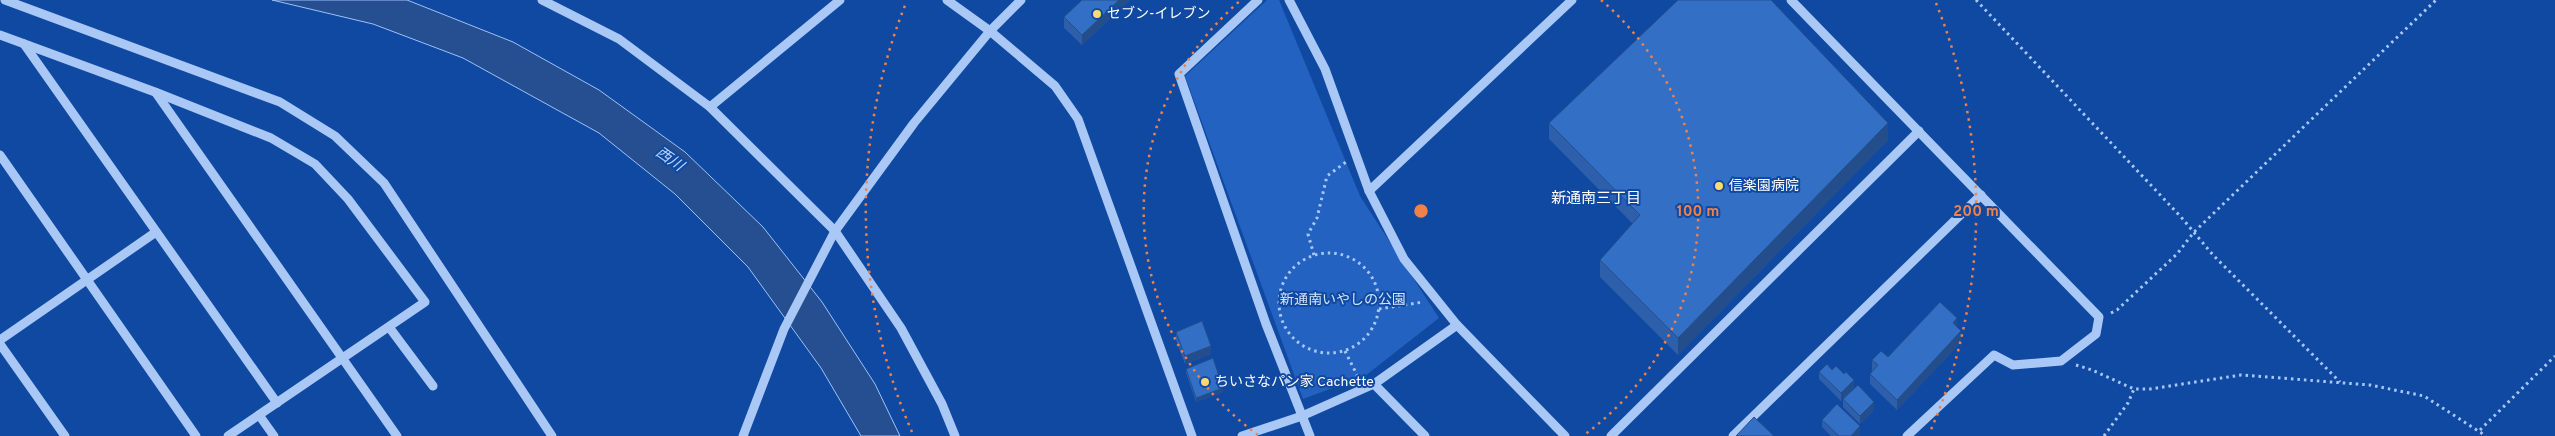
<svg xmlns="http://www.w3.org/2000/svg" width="2555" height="436" font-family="Overpass,'Noto Sans JP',sans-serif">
<rect width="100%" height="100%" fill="#1049a1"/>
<polygon fill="#2362c0" points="1267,0 1279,0 1360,196 1439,318 1365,376 1303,399 1185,76"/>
<polygon fill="#264f91" stroke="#9bc2f9" points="272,0 407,0 513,42 599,90 685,152 763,227 822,302 875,384 900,436 861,436 821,368 748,267 675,194 599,133 463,58 373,24"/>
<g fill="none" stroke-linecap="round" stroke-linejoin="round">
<g stroke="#a9c8f6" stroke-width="3" stroke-dasharray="2.5 4" stroke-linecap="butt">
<polyline points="1976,0 2181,217 2213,255 2340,382"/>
<circle cx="1329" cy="303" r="50"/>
<polyline points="1314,255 1308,234 1317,218 1327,176 1346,162"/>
<polyline points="1379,309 1423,302"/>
<polyline points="2111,313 2117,310 2177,254 2194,232 2436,0"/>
<polyline points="1345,351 1358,377"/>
<polyline points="2076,365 2092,370 2134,389 2150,389 2241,375 2370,385 2424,396 2486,436"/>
<polyline points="2480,430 2555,356"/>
<polyline points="2104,436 2128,403 2134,389"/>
</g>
<g stroke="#a9c8f6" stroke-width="9">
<polyline points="5,0 280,102 335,136 384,183 552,436"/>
<polyline points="542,0 619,39 710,107 835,231 901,328 942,404 955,436"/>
<polyline points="947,0 990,31 1055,86 1078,119 1192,436"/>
<polyline points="1258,0 1179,74 1266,324 1310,436"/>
<polyline points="1289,0 1325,69 1369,191 1404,259 1457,325 1565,436"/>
<polyline points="1791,0 2099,317 2096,334 2061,361 2013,365 1994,355 1907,436"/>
<polyline points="0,35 155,92 271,138 315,164 348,199 425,302 228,436"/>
<polyline points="24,44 277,403"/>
<polyline points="156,93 397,436"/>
<polyline points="710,107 840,0"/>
<polyline points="0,155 196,436"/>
<polyline points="1369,191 1572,0"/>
<polyline points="389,327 433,386"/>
<polyline points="0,340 156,232"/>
<polyline points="0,344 65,436"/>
<polyline points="1374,384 1425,436"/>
<polyline points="259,415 274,436"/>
<polyline points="743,436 784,329 835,231 914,123 990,31 1021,0"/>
<polyline points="1242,436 1302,416 1374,384 1457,325"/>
<polyline points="1611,436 1919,131"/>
<polyline points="1733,436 1981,195"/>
</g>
</g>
<g fill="#2d5faa">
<polygon points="1082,0 1130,0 1082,45 1064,28 1064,17"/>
<polygon points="1549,123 1888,140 1678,355 1600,277 1600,260 1633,224 1549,139"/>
<polygon points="1957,327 1961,342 1897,410 1870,384 1870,374 1872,371 1872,360 1888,357"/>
<polygon points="1176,332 1211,354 1185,364 1176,340"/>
<polygon points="1186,369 1223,392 1196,402 1186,373"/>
<polygon points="1832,370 1854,387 1841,401 1819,379 1819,372"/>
<polygon points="1843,399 1874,410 1860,424 1843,407"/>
<polygon points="1822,420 1860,433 1858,436 1831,436 1822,427"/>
</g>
<g fill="#244e8b">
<polygon points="1119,0 1130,0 1082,45 1082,35"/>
<polygon points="1888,123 1888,140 1678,355 1678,338"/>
<polygon points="1957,318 1957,329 1953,323"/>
<polygon points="1961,331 1961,342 1897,410 1897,400"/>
<polygon points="1211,346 1211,354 1185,364 1185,356"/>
<polygon points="1854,380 1854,387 1841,401 1841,393"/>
<polygon points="1223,388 1223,392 1196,402 1196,398"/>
<polygon points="1874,402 1874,410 1860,424 1860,416"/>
<polygon points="1860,426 1860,433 1858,436 1851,436"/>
</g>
<g fill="#346fc6" stroke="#244e8b">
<polygon points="1082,0 1119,0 1082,35 1064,17"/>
<polygon points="1678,0 1771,0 1888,123 1678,338 1600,260 1640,215 1549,123"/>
<polygon points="1940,302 1957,318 1953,323 1961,331 1897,400 1870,374 1878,365 1872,360 1881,351 1888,357"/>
<polygon points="1202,321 1211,346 1185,356 1176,332"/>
<polygon points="1213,358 1223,388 1196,398 1186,369"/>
<polygon points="1827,364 1832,370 1836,366 1844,374 1846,372 1854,380 1841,393 1819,372"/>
<polygon points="1858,385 1874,402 1860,416 1843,399"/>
<polygon points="1837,404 1860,426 1851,436 1839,436 1822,420"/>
<polygon points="1754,417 1774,436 1736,436"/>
</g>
<g fill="none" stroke="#ee8249" stroke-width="2.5" stroke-dasharray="2.5 5">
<path d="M1258 435A277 277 0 0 1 1241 0M1601 0A277 277 0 0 1 1584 435"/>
<path d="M912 432A555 555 0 0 1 906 3M1936 3A555 555 0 0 1 1930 432"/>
</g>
<g fill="#ffdb6e" stroke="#1049a1" stroke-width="2">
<circle cx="1097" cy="14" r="5"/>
<circle cx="1719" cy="186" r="5"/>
<circle cx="1205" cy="382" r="5"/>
</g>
<g text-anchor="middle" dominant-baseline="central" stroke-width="4" stroke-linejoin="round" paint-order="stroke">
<g font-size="14" fill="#fff" stroke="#1049a1" text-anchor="start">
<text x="1107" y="14">セブン-イレブン</text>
<text x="1729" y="186">信楽園病院</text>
<text x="1215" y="382">ちいさなパン家 Cachette</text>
</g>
<g font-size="14" fill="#d2e4fe" stroke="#1049a1">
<text x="1343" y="300">新通南いやしの公園</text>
</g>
<g font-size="15" font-style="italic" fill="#b6d3fc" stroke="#1049a1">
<text transform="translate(669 160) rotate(35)">西川</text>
</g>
<g font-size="15" fill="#fff" stroke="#1049a1">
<text x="1596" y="199">新通南三丁目</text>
</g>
</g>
<circle cx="1421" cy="211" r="8" fill="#ee8249" stroke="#1049a1" stroke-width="2.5"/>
<g font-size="15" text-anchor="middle" font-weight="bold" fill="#ee8249" stroke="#1049a1" stroke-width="4" stroke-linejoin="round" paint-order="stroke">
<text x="1698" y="216">100 m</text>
<text x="1976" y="216">200 m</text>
</g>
</svg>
